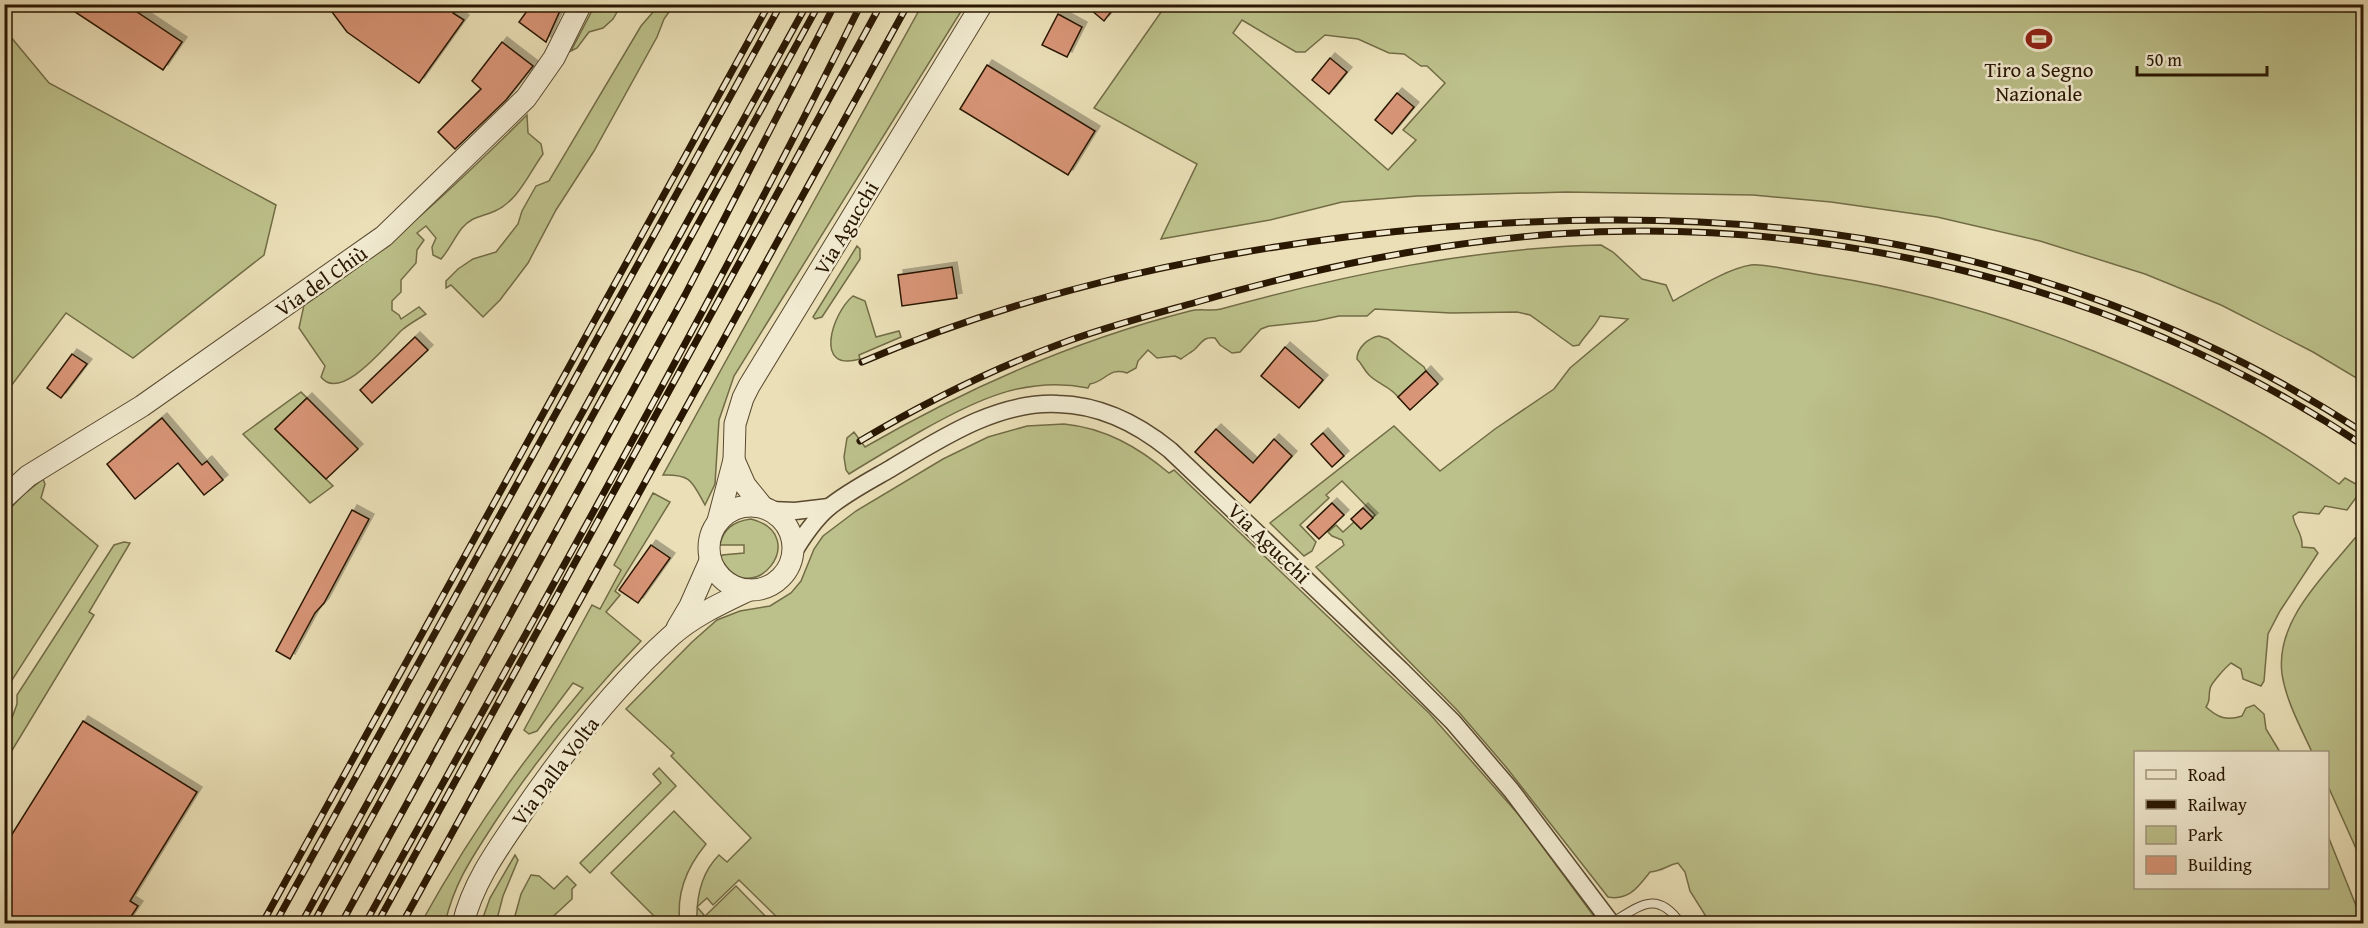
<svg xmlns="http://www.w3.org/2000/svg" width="2368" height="928" font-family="'Gentium Book Plus',serif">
<defs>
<filter id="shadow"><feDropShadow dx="5" dy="-5" stdDeviation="0" flood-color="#0004"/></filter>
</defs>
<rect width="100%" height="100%" fill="#eadfb7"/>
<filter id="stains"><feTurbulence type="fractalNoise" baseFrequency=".00333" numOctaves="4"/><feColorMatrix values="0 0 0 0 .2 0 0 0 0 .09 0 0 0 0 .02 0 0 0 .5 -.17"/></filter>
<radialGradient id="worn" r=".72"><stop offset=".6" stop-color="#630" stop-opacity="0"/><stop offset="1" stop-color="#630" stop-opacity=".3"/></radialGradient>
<g fill="#bcc08a" stroke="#726c46" stroke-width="1.5" fill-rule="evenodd">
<polygon points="660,4 674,5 664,19 657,37 594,151 556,210 528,263 500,300 483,317 451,285 446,288 446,281 458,269 473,259 496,252 518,224 522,211 536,186 549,181 641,26"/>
<polygon points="595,5 621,5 613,19 603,28 589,32 577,48 571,51"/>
<path d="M922 5H965L734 376 719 420 715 484 705 505C692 482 692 474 663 475Z"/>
<path d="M1166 5H2363V382L2313 352 2221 305 2145 274 2040 241 1937 217 1831 202 1753 195 1566 192 1417 196 1342 202 1270 220 1161 239 1197 164 1094 108ZM1242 20 1296 52H1305L1325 35 1358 39 1389 53 1404 54 1421 66H1427L1445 83 1403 130 1416 140 1388 170 1233 33Z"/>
<polygon points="5,30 49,83 276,205 264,255 133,358 66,313 5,394"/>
<path d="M527 115 528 133 541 144 543 154C529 173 518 201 495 211 482 217 472 216 462 228 454 238 450 249 441 259L433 255 432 247 436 238 426 226 417 233 424 240 417 250 416 263 401 280V292L392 301V310L399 315 401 319 419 307 426 314C418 319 409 324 402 330 387 344 341 403 321 377L325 366 299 328 304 305C388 250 456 185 527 115Z"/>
<path d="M1601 245 1613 252 1642 279 1666 285 1673 301C1693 290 1729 268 1751 265 1764 263 1811 274 1827 276 2003 304 2194 380 2339 484L2345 478 2363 488 2347 510 2325 506 2319 514 2299 512 2293 516C2295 529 2303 533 2302 547L2314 548 2318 553 2280 611 2268 634 2264 681 2261 686 2243 679 2241 669 2231 663C2227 666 2210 684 2210 689 2208 697 2211 700 2206 707 2218 718 2227 721 2242 716L2246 708 2254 705 2264 714 2266 729 2280 752H2136V888H2328V836L2363 923H1710L1690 891 1685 872 1678 863C1667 865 1663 871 1650 872 1638 887 1629 901 1608 897L1506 767 1457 710 1316 567 1344 545 1342 540 1332 536 1328 532 1336 525 1343 532 1354 522 1361 529 1375 515 1342 481 1326 495 1329 498 1300 525 1316 542 1312 551 1304 556 1270 523 1394 426 1440 471 1495 429 1554 389 1570 368 1628 319 1600 316C1594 328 1586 334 1579 345L1573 346 1530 315 1517 312 1451 313 1375 309 1367 316H1339L1316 321 1269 326 1261 329 1240 352 1232 353 1220 345 1215 338C1203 336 1201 344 1194 350 1190 353 1185 356 1181 359L1175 356 1157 358 1148 350 1138 361 1136 368 1127 373C1108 367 1107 381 1090 384L1088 388C1026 375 974 401 921 431 897 445 873 459 849 474L846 470 844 457 847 438 854 432 865 447C967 388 1076 340 1190 311 1201 308 1211 312 1221 309 1344 275 1473 248 1601 245Z"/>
<polygon points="857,246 860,249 860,259 822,317 815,319 813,317"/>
<path d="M853 296 865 301 876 337 899 331 901 337 859 355 860 359C813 373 832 313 853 296Z"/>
<path d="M1379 336 1388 339 1424 367 1426 371 1398 397C1391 387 1378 384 1369 375 1364 370 1362 364 1357 359 1357 348 1368 338 1379 336Z"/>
<polygon points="301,392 307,398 275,429 333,486 310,503 243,434"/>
<path d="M1064 424C1105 428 1138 447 1169 473L1174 470 1429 713 1519 815 1599 923H783L739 880 713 905 707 898 697 907 704 915 698 921 700 923H697C696 898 701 873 719 855L727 862 751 838 671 756 674 753 626 709 692 642 717 620 740 611 770 606 791 593 801 581 814 549 823 536 856 511 943 459 988 437 1027 426Z"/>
<polygon points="43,479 45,484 41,498 98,546 5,691 5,514 23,495"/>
<path d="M653 493 670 502 615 591 620 595 606 612 641 641C587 697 538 757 495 822 472 858 455 881 445 923H421C467 840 521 761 583 688L573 683 537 731 529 734 524 730 592 605 600 609 621 570 614 565Z"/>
<path d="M751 519C814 535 751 615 721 558L722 555 744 553V545H720C723 528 735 521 751 519Z"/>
<path d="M2363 536H2364L2363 864 2328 786V752H2312C2301 728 2286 701 2282 674 2275 621 2324 576 2355 538Z"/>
<polygon points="124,542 130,543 89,612 94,615 5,762 5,737 17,704 17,695 114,545"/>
<polygon points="659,768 676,786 590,873 580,863 661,783 653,774"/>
<path d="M674 811 706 844C687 867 676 894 680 923H661L611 873Z"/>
<polygon points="515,855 518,860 503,896 496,923 481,923 490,898"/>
<polygon points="531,875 539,876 554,889 567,876 576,885 572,889 572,899 546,923 513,923 521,894"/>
<polygon points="736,886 772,923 702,923 700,921"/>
</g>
<g fill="#d89577" stroke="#291702" stroke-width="1.5" filter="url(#shadow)">
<polygon points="63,4 125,4 182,42 163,70"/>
<polygon points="326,4 459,4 453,13 464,20 419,83 347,32"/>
<polygon points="532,4 563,4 546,42 519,22"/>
<polygon points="1084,4 1117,4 1104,21"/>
<polygon points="1058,14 1082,27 1067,57 1042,45"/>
<polygon points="502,42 533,66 506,100 455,149 438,132 481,89 472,81"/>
<polygon points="1330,58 1347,72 1329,94 1312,80"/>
<polygon points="987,65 1095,131 1068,175 960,109"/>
<polygon points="1397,93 1414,107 1392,134 1375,120"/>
<polygon points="952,267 957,298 902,306 898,275"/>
<polygon points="415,337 428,350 372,403 360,390"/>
<polygon points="1285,347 1323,380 1299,408 1261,376"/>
<polygon points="72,354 87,364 61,398 47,388"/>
<polygon points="1426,371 1438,384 1410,410 1398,397"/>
<polygon points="307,398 358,449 326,479 275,429"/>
<polygon points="162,418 202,465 207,461 223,480 204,495 178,463 135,499 107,464"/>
<polygon points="1216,429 1253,463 1274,439 1292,456 1250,503 1195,452"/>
<polygon points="1323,433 1344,456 1332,467 1311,444"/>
<polygon points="1332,503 1344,515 1319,539 1307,527"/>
<polygon points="1363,508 1373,518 1361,529 1351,519"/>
<polygon points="352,510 369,519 324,603 315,613 290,659 276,651"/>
<polygon points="651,545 670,558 638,603 619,590"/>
<polygon points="83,721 197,792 130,901 138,906 126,924 4,924 4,847"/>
</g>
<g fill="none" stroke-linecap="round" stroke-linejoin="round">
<g stroke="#59492f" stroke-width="10">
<path id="service" d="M1611 923C1640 906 1657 889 1681 924"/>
</g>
<g stroke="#59492f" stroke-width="19">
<g id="minor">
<polyline points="771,510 795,511 829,507"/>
<path d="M792 555C802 538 813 521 828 508 846 493 869 481 890 469 940 439 997 401 1058 404 1100 405 1138 424 1170 450L1401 670 1453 722 1511 790 1612 924"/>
</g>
</g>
<g stroke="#59492f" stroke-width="23">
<g id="tertiary">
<polyline points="734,460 745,485 762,506"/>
<polyline points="4,498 28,476 142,406 384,236 526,98 554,58 581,4"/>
<circle cx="751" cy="548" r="42"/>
<polyline points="718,521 734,460 735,424 743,398 749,386 982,4"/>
<polyline points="677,628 690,606 710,561"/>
<path d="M463 924C472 885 496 851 518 819 562 754 612 689 671 636 693 616 722 603 749 590"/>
</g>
</g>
<use href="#service" stroke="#f1ead0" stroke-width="8"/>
<use href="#minor" stroke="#f1ead0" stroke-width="16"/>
<use href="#tertiary" stroke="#f1ead0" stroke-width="21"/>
<g stroke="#291702" stroke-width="7">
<g id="rail">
<path d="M862 362C1016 296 1179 258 1346 237 1506 218 1671 212 1831 234 2019 259 2206 329 2364 433"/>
<path d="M860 441C924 403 990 370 1060 344 1105 327 1151 315 1197 302 1313 268 1434 243 1555 234 1836 215 2129 289 2364 446"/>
<polyline points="262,924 769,4"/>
<polyline points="275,924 781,4"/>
<polyline points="301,924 807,4"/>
<polyline points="313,924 819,4"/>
<polyline points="341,924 685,295 835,4"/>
<path d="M365 924C533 619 707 316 861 4"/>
<polyline points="377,924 881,4"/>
<polyline points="402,924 908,4"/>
</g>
</g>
<use href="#rail" stroke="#f1ead0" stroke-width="4.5" stroke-dasharray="14" stroke-linecap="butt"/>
</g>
<defs>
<g id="stadium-bare" transform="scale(2.07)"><path d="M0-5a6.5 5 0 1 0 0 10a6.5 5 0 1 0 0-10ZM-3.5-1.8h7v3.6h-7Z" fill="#8f2418" stroke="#f1ead0" stroke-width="2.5" paint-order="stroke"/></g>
</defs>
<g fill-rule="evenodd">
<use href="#stadium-bare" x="2039" y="39"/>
</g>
<g text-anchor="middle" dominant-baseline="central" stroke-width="5" stroke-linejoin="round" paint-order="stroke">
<g font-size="21" fill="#291702" stroke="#f1ead0">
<text x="2039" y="69">Tiro a Segno<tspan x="2039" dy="24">Nazionale</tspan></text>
</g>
<g font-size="21" fill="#291702" stroke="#f1ead0">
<text transform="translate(846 228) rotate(-59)">Via Agucchi</text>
<text transform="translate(321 281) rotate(-35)">Via del Chiù</text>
<text transform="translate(1269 543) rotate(44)">Via Agucchi</text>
<text transform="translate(555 771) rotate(-53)">Via Dalla Volta</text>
</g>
</g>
<rect width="2368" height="928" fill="none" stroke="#eadfb7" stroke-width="24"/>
<rect x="6" y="6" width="2356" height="916" fill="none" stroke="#291702" stroke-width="3"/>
<rect x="12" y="12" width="2344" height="904" fill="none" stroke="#291702" stroke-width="1.5"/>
<rect x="2134" y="751" width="195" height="138" fill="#f1ead0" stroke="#a1967e" stroke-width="1.5"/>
<rect x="2146" y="770" width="30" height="9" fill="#f1ead0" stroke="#a1967e" stroke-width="1.5"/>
<text x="2188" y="781" font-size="18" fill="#291702">Road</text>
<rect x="2146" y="800" width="30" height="9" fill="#291702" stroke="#a1967e" stroke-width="1.5"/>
<text x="2188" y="811" font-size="18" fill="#291702">Railway</text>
<rect x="2146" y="826" width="30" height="18" fill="#bcc08a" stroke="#a1967e" stroke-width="1.5"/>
<text x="2188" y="841" font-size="18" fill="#291702">Park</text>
<rect x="2146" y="856" width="30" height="18" fill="#d89577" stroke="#a1967e" stroke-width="1.5"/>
<text x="2188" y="871" font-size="18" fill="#291702">Building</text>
<path d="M2137 66v9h130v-9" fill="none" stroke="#291702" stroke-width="3"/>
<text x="2146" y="66" font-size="18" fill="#291702" stroke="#f1ead0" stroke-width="4.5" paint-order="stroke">50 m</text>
<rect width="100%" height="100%" filter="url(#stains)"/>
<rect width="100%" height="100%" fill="url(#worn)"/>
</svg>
